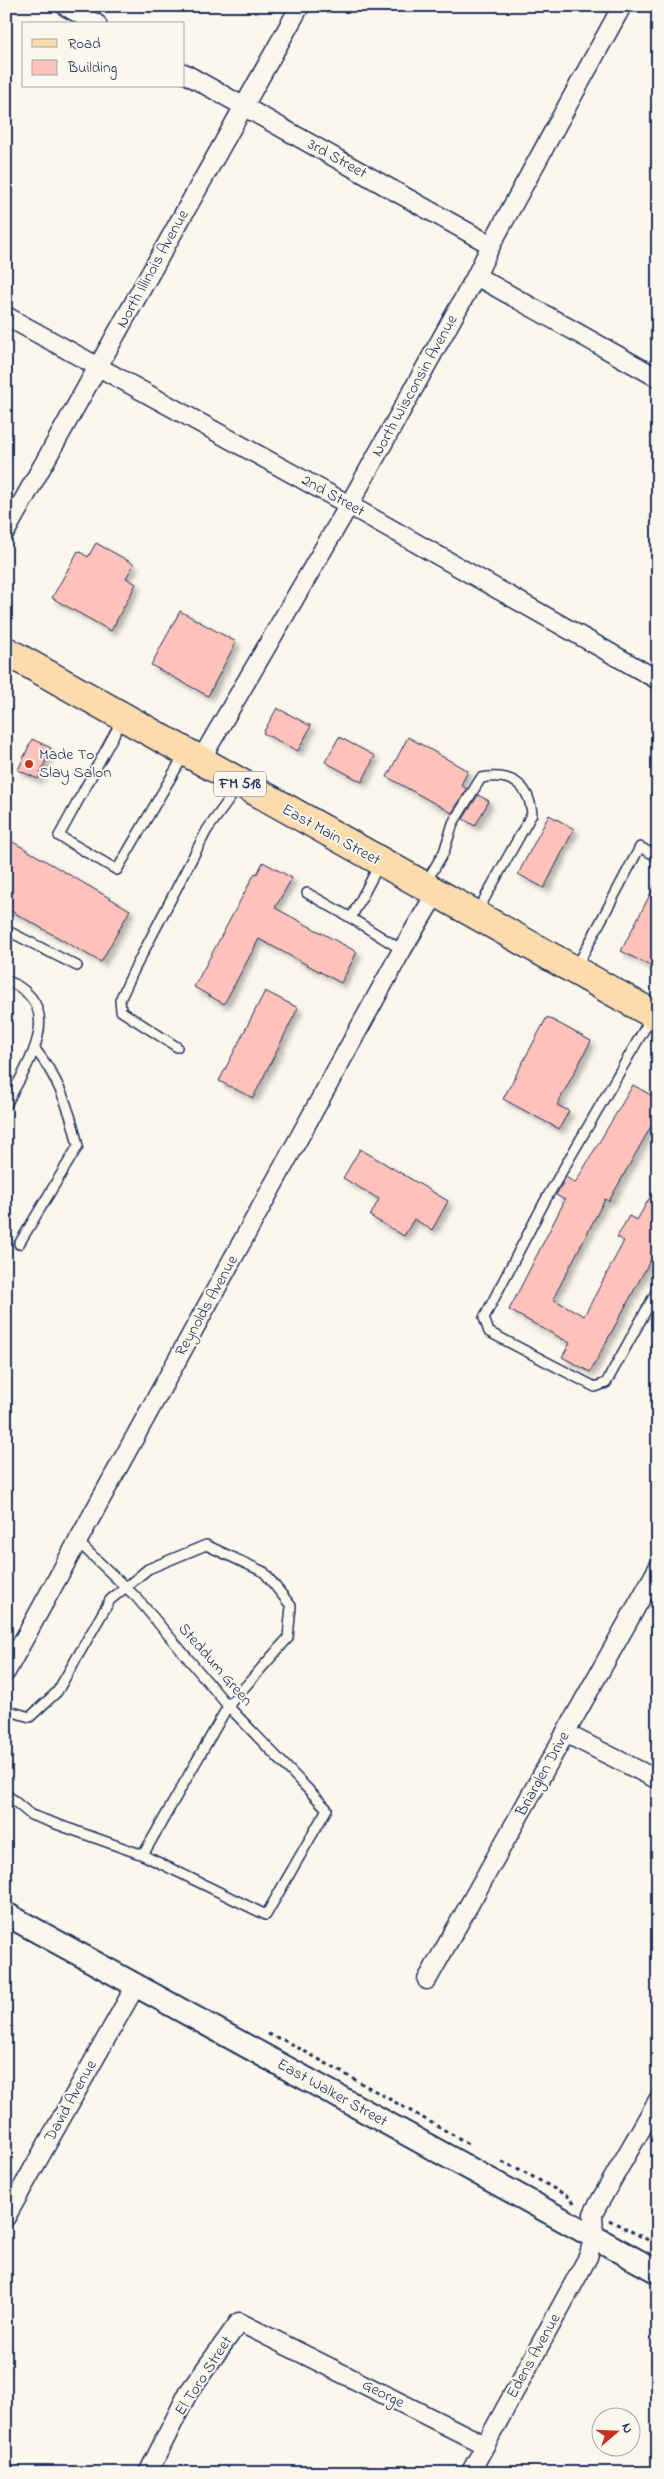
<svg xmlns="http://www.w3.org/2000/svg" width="664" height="2479" font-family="'Indie Flower',sans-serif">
<defs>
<filter id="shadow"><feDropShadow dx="4.5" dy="4.5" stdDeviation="2.5" flood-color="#0004"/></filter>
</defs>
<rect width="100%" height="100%" fill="#fbf7ec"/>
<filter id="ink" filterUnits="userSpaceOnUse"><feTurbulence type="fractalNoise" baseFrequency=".02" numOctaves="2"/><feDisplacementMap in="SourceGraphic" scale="10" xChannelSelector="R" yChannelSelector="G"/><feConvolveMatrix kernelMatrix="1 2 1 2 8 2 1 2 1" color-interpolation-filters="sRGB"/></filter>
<g filter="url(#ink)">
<g fill="#fec2ba" stroke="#1b2f5e" filter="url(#shadow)">
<polygon points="96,543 134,564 126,578 136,584 111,631 52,598 78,551 88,557"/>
<polygon points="180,611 236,642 208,696 151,665"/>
<polygon points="277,708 311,726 298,751 263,733"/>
<polygon points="339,737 375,756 362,782 325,762"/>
<polygon points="408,737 468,771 461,785 467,789 452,813 387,777"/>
<polygon points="32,739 51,748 38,779 18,770"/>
<polygon points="478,795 489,801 475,826 463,819"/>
<polygon points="549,815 574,829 544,888 518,874"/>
<polygon points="13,842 130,910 101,962 6,908 6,855"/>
<polygon points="263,862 292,878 275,908 357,952 341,983 259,939 224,1004 194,987 255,873 257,874"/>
<polygon points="658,879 658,970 621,951"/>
<polygon points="265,991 298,1008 253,1098 219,1081"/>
<polygon points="547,1017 591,1041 557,1105 569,1111 559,1129 503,1099"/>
<polygon points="633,1085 658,1099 658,1114 609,1201 605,1199 553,1299 584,1316 624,1241 617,1237 629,1216 637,1220 658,1183 658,1246 590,1372 562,1357 570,1343 509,1310 565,1200 556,1195 566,1177 575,1183"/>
<polygon points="360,1149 448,1201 432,1230 414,1219 404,1236 370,1216 379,1199 343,1178"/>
</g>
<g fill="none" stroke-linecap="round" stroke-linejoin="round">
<g stroke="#1b2f5e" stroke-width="12">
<g id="service">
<polyline points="122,720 59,836 117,870 184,755"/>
<path d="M425 884 444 852 453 823 481 778C510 773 529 783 532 814L477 912"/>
<polyline points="307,893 351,918 379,865"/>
<polyline points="351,918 402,950"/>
<polyline points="6,930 77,966"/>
<polyline points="576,968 640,847 658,857"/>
<path d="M6 980C69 1006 28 1063 6 1105"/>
<polyline points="652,1016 546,1199 484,1318 489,1332 595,1387 606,1383 658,1289"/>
<polyline points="177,1047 121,1011 120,1000 134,970 207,830 239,786"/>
<path d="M19 1244 78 1146C71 1112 57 1076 35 1049"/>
<polyline points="6,1710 30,1717 57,1692 110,1600 148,1569 206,1545 264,1572 291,1606 288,1638 228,1706 143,1855"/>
<polyline points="6,1794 31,1815 143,1855 266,1915 327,1809 228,1706 137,1598 78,1542"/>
</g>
</g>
<g stroke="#1b2f5e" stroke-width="21">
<g id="minor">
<polyline points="65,6 97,24"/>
<polyline points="184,73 491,245"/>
<polyline points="476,276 658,378"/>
<polyline points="6,316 349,505 658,680"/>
<polyline points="6,531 300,6"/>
<polyline points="200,761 349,505 476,276 491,245 622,6"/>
<polyline points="6,1672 402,950 436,893"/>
<polyline points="565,1733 658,1780"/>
<polyline points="427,1980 658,1568"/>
<polyline points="6,2217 136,1985"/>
<polyline points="148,2473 188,2393 239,2322 485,2445"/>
<polyline points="470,2473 588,2257 594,2237 593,2214 596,2208 658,2100"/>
</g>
</g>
<g stroke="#1b2f5e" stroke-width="26">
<polyline id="tertiary" points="6,1914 658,2272"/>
</g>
<g stroke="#1b2f5e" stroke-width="31">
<polyline id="primary" points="6,651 658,1017"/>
</g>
<g stroke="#1b2f5e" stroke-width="3" stroke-dasharray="4 4" stroke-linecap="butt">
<polyline points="268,2034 288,2042 471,2145"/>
<polyline points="502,2162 519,2169 571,2198 574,2203"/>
<polyline points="609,2220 658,2245"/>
</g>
<use href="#service" stroke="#fbf7ec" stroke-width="9"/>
<use href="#minor" stroke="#fbf7ec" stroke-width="18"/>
<use href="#tertiary" stroke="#fbf7ec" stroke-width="22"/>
<use href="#primary" stroke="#fcdcac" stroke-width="28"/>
</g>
</g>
<circle fill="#c8321e" stroke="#fbf7ec" stroke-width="2" cx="29" cy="764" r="5"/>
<g text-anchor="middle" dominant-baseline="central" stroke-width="4" stroke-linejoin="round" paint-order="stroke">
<rect fill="#fbf7ec" stroke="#5e6b89" stroke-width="1" x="214" y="771.5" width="52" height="25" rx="4"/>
<g font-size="15" font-weight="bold" fill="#1b2f5e">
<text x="240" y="784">FM 518</text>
</g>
<g font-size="16" fill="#1b2f5e" stroke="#fbf7ec">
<text transform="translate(337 159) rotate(29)">3rd Street</text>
<text transform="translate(153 269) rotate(-61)">North Illinois Avenue</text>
<text transform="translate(415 386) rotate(-61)">North Wisconsin Avenue</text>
<text transform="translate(333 496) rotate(29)">2nd Street</text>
<text transform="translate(331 835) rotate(29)">East Main Street</text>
<text transform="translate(207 1306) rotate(-61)">Reynolds Avenue</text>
<text transform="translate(215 1665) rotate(49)">Steddum Green</text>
<text transform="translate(543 1774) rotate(-61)">Briarglen Drive</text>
<text transform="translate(332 2093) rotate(29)">East Walker Street</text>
<text transform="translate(71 2101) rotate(-61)">David Avenue</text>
<text transform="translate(534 2356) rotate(-61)">Edens Avenue</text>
<text transform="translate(204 2376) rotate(-57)">El Toro Street</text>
<text transform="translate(383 2394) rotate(27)">George</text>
</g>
<g font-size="16" fill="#1b2f5e" stroke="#fbf7ec" text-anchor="start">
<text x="39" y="755">Made To<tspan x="39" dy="18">Slay Salon</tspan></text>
</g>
</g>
<rect width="664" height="2479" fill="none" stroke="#fbf7ec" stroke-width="25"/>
<rect x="12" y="12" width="639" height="2454" fill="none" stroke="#1b2f5e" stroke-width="2" filter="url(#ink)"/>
<rect x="22" y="22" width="162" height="65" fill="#fbf7ec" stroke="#a1a7b3"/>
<rect x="32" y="39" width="25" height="8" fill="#fcdcac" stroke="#a1a7b3"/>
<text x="68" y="48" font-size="15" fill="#1b2f5e">Road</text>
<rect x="32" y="60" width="25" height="15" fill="#fec2ba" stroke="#a1a7b3"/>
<text x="68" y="72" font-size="15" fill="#1b2f5e">Building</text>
<g transform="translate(616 2432) rotate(71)"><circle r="24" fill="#fbf7ec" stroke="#a1a7b3"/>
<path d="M0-4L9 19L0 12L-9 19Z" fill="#c8321e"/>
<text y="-8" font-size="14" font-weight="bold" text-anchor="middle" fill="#1b2f5e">N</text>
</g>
</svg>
